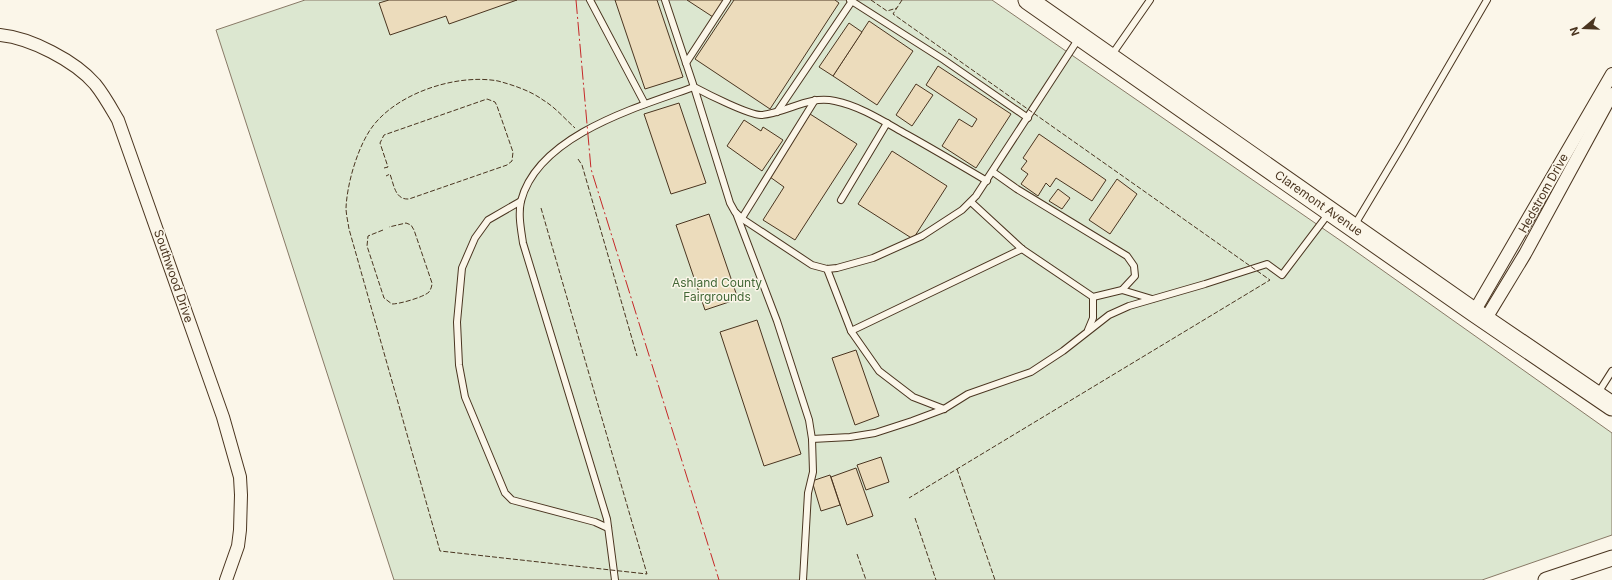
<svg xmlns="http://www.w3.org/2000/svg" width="1612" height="580" font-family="Inter,sans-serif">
<rect width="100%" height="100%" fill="#fbf6e9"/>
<polygon fill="#dce7d0" stroke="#887966" points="305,0 992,0 1344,243 1612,433 1612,535 1482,580 394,580 216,30"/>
<g fill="#ecdcbc" stroke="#4a3520">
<polygon points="389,0 517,0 449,24 446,16 390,35 379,3"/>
<polygon points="615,0 657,0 683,77 645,89"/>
<polygon points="687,0 724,0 713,17"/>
<polygon points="734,0 835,0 839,3 770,109 695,59"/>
<polygon points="869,21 913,51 877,105 833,76"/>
<polygon points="849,23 862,32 833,76 819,67"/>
<polygon points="938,66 1011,114 976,168 942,146 959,119 972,127 977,119 926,85"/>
<polygon points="916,84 933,95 912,126 896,115"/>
<polygon points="679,103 706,183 671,194 644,114"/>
<polygon points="810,114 857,144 795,240 763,220 784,187 770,177"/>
<polygon points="744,120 761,131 763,127 783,140 762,171 727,146"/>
<polygon points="1039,134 1106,180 1092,201 1056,178 1050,187 1046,183 1038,196 1021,184 1028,174 1021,169 1027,161 1023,158"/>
<polygon points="892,151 947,186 913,239 858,204"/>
<polygon points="1117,179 1137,194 1110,234 1089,220"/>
<polygon points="1058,189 1070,198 1062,209 1049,201"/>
<polygon points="709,214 738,299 705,310 676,225"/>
<polygon points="757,320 801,454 764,466 720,332"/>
<polygon points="856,350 879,416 855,425 832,358"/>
<polygon points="881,457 889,482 866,490 857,465"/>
<polygon points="856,468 873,516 847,525 831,477"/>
<polygon points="830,475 840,505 821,511 812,481"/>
</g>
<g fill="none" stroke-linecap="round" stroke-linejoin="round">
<g stroke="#4a3520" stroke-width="8">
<g id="service">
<polyline points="590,0 645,104"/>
<path d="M665 0 694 87C707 94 749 115 761 115 787 113 808 95 835 101 860 106 883 121 906 134 933 149 960 165 987 181"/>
<polyline points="850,0 944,60 1028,118"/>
<polyline points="1111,56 1150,0"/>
<polyline points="686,63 727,0"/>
<polyline points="777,112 852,1"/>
<polyline points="841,200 887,123"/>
<polyline points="521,201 488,220 475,238 462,268 457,322 459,365 465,397 505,493 512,500 595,522 608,528"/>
<polyline points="971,202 1022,249 1093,297 1122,290 1135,276 1134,266 1127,256 1017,189 993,172"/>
<polyline points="736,213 777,321 809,420 812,439 813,472 808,493 803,580"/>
<polyline points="742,218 815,100"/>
<polyline points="1354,226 1402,146 1487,0"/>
<polyline points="827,269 851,331 879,371 913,397 944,409"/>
<polyline points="1122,290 1152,299"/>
<polyline points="1088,330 1093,318 1093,297"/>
<polyline points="851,331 1022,249"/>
<polyline points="1598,393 1612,371"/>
<polyline points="812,439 850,437 875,433 912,421 944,409 968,394 1031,372 1063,351 1109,315 1129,306 1205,284 1267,264 1282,275 1329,213"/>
<path d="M615 580 607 519 523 243C521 229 518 215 521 201 538 135 638 107 694 87L730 203 735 212 744 220 812 265 827 269 837 268 873 258 922 236 962 210 976 196 1079 38"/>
</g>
</g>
<g stroke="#4a3520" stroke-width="14">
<g id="minor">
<path d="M0 35C31 38 75 61 95 84 104 95 111 108 118 120L223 417 240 477 241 495 240 530 238 546 226 580"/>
<polyline points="1474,312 1612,74"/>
<polyline points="1485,320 1525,254 1612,94"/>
</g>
</g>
<g stroke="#4a3520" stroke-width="17">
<polyline id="tertiary" points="1546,580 1612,558"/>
</g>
<g stroke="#4a3520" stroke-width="21">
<polyline id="primary" points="1028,0 1474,312 1612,406"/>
</g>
<use href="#service" stroke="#fbf6e9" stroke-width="6"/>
<use href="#minor" stroke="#fbf6e9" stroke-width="12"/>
<use href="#tertiary" stroke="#fbf6e9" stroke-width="15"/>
<use href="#primary" stroke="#fbf6e9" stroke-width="19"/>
<g stroke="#4a3520" stroke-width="1" stroke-dasharray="5 2" stroke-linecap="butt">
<polyline points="871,0 887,11 897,8"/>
<polyline points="902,0 893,14 1270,280 909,498"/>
<polyline points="578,159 582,165 637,356"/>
<path d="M384 168 388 167 380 143 384 135 487 99 495 102 497 106 513 152 512 161 507 165 409 199C395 200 394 185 390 174L386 176"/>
<path d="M541 208 647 574 440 551 349 229C348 222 346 214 346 208 347 185 356 154 367 135 389 95 455 73 498 81 513 85 531 91 543 100 555 107 565 119 575 128"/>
<path d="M383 230 368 236 367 246 384 298 392 304C400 304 424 297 429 292 431 289 432 286 432 283L414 230 411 225 406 223 389 227"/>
<polyline points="957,469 995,580"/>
<polyline points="915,518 936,580"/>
<polyline points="857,554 866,580"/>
</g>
<polyline stroke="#c62828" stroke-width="1" stroke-dasharray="14 3 2 3" stroke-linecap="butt" points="576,0 591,169 719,580"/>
</g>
<g text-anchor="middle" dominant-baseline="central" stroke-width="3" stroke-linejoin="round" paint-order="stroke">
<g font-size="12" fill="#4a3520" stroke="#fbf6e9">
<text transform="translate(1543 193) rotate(-61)">Hedstrom Drive</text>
<text transform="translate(1319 203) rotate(35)">Claremont Avenue</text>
<text transform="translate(174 276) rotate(71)">Southwood Drive</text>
</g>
<g font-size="12" fill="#436837" stroke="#fbf6e9">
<text x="717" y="282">Ashland County<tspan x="717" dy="14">Fairgrounds</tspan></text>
</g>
</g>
<g transform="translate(1584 28) rotate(251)" stroke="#fbf6e9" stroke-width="3" paint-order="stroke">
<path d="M0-3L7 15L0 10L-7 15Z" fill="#4a3520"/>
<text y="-6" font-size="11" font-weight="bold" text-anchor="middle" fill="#4a3520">N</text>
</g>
</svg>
